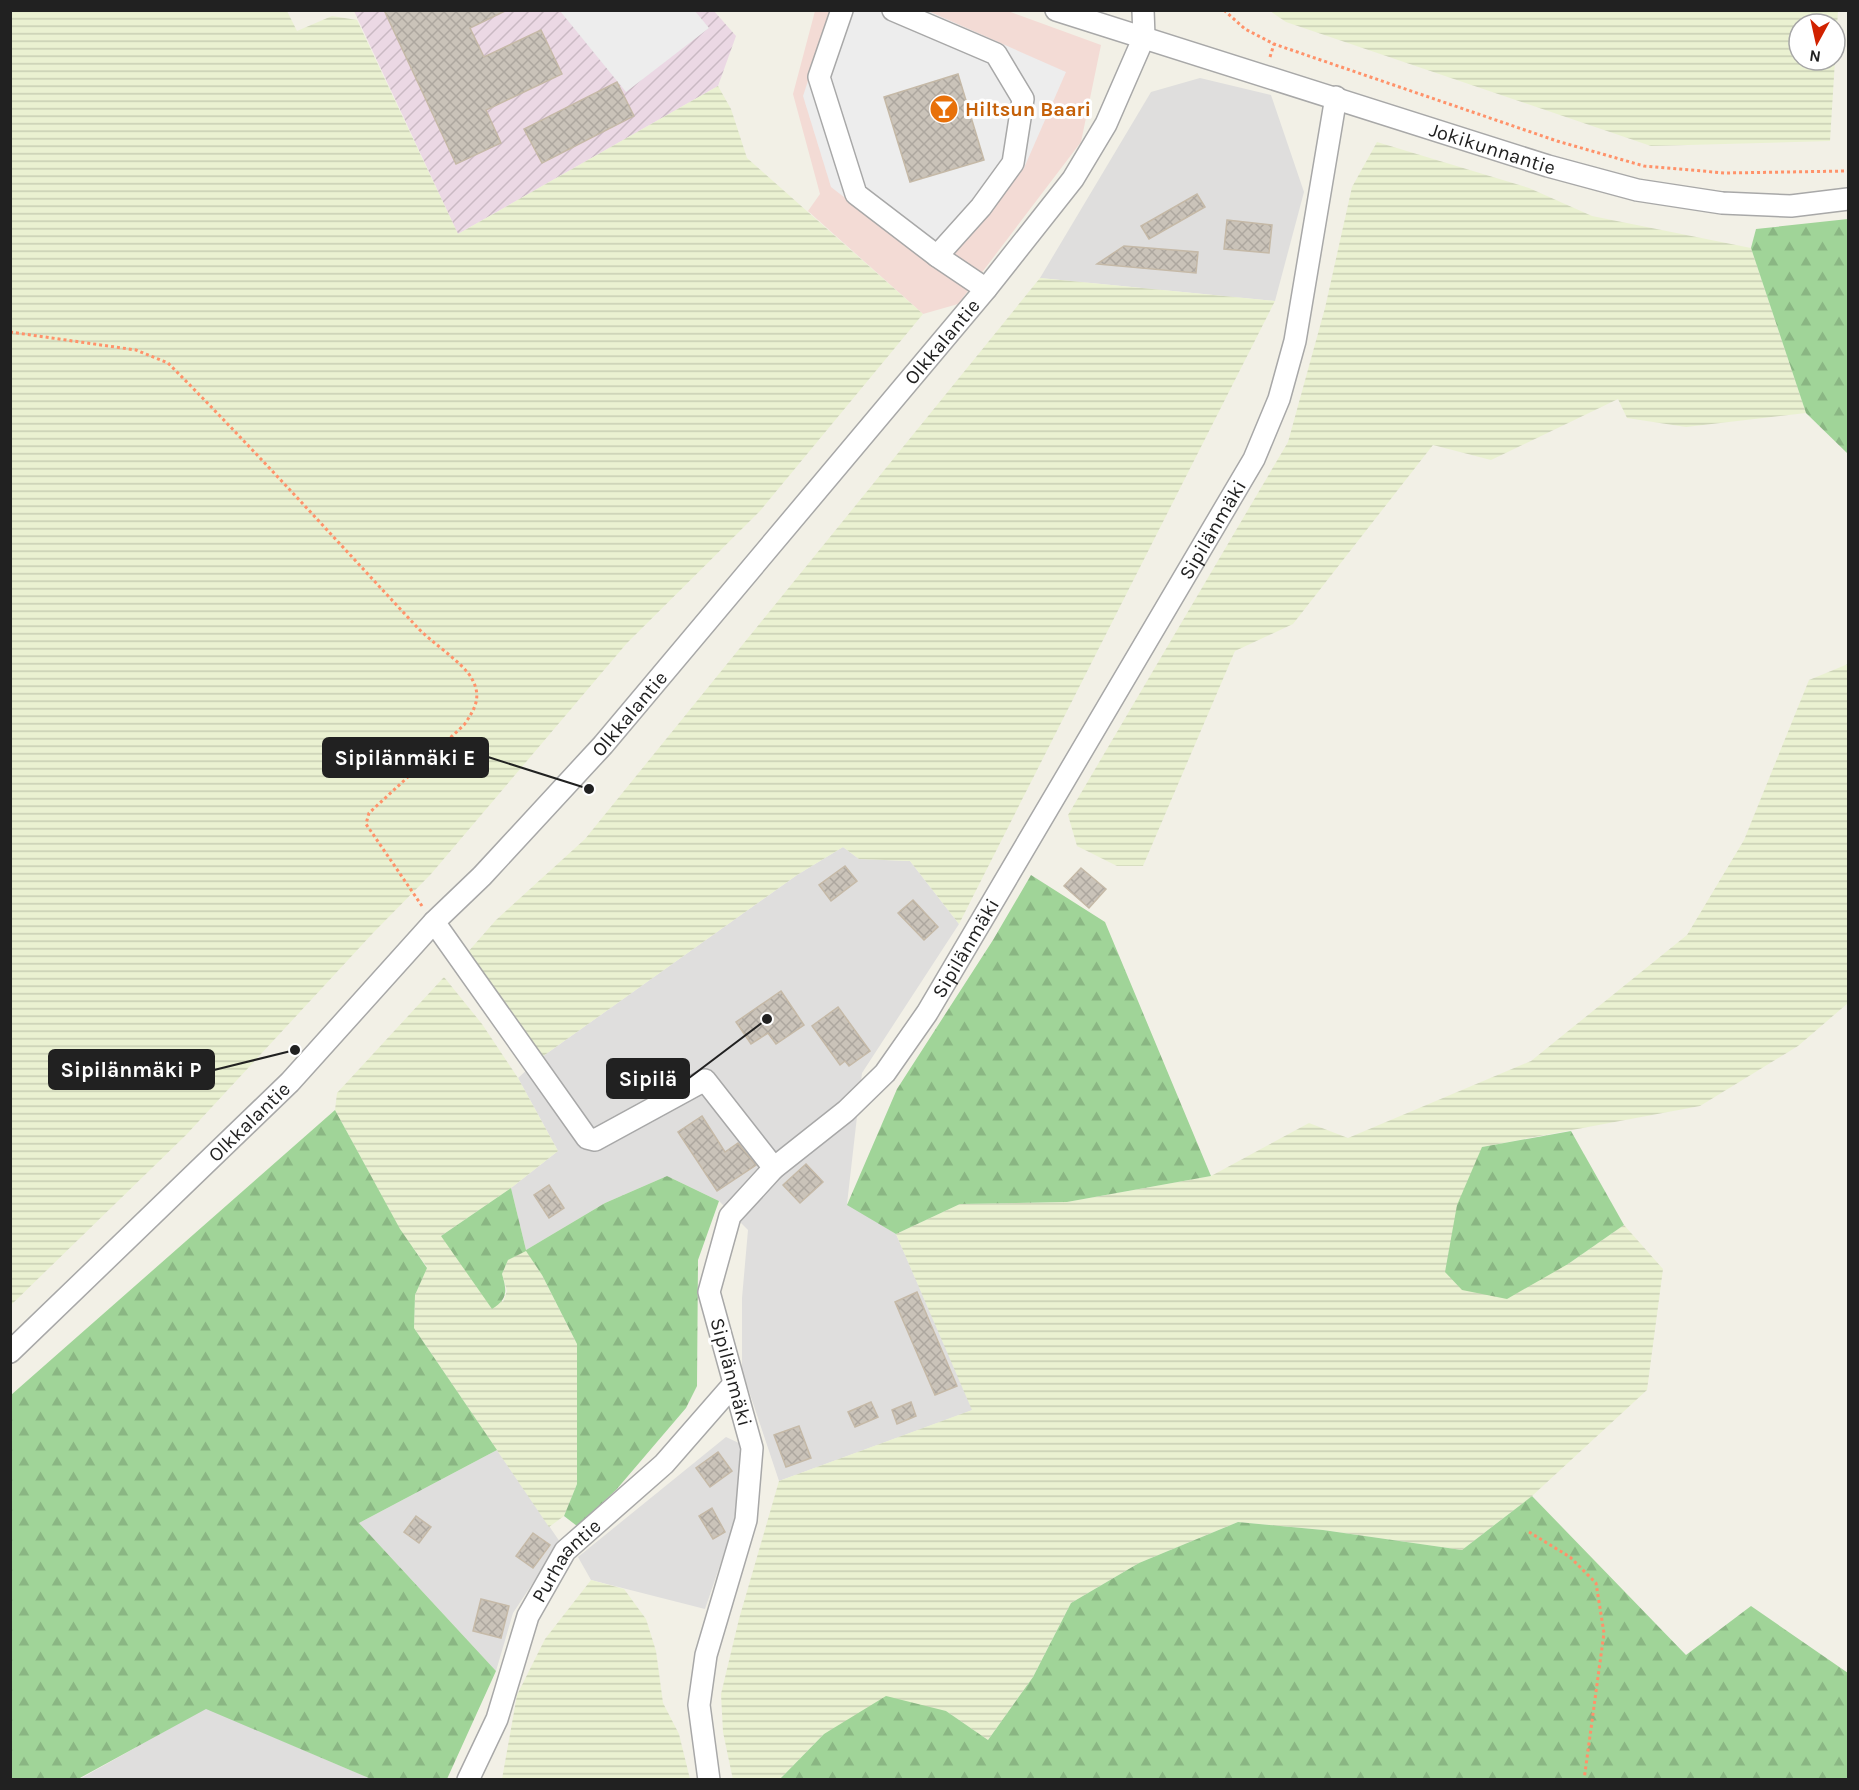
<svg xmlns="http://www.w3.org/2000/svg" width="1859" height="1790" font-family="Karla,sans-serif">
<defs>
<pattern id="industrial-furrows" width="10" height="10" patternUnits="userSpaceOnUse" patternTransform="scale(1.5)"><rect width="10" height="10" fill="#ebd8e4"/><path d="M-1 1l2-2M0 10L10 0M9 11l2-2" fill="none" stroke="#c9b9c3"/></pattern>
<pattern id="farmland-rules" width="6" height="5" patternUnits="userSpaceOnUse" patternTransform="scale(1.5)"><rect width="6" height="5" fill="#eaf1d1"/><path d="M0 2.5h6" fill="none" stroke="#c8ceb3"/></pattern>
<pattern id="forest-firs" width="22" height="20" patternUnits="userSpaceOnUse" patternTransform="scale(1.5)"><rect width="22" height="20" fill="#a0d498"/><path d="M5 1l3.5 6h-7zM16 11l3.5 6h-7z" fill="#8ab683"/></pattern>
<pattern id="building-cross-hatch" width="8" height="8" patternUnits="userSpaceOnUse" patternTransform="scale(1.5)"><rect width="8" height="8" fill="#cac3b9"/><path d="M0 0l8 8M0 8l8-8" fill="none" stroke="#ada79f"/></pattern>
</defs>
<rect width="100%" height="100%" fill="#f2f0e6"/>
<g fill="#dfdedd">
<polygon points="1200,78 1271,95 1304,192 1275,301 1040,278 1151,92"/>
<polygon points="843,847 859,859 910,861 959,924 862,1073 847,1204 896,1234 973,1410 779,1481 742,1370 742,1298 748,1230 719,1201 667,1176 605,1203 526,1250 511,1188 558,1151 518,1078 539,1059 797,875"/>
<polygon points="726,1437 741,1444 739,1492 732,1530 705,1609 591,1580 578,1557"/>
<polygon points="497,1450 560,1542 513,1613 496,1671 359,1523"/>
<polygon points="206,1708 371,1779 78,1780"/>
</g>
<polygon fill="#f3dbd5" points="815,11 1008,11 1101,45 1081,142 958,304 923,314 808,211 820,194 793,94"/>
<polygon fill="url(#industrial-furrows)" points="354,11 714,11 736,36 718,86 458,234"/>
<g fill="url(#farmland-rules)" fill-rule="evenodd">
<polygon points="11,10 287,11 297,31 332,16 357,20 458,234 718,86 731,109 747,158 923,314 760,511 627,643 431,874 373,933 186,1135 11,1305"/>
<path d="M1270 11H1838L1830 141 1651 146 1286 22ZM1799 24H1835V60H1799Z"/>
<polygon points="1377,142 1529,188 1592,216 1751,248 1806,413 1686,427 1627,418 1618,399 1491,460 1433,445 1293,624 1235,651 1143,866 1117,866 1077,846 1068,815 1288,442 1325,308 1352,187"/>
<polygon points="1040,278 1275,301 959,924 910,861 859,859 843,847 797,875 539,1059 467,953 496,920 585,839"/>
<polygon points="1848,664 1848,1003 1798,1046 1700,1106 1482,1147 1568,1264 1624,1225 1663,1269 1647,1390 1532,1496 1462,1550 1323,1530 1238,1522 1139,1563 1071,1603 1033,1677 988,1740 946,1711 824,1734 780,1779 733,1780 723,1732 721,1694 739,1619 779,1481 972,1410 896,1234 960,1204 1067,1202 1211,1176 1309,1123 1348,1138 1531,1061 1687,935 1744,840 1809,680"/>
<polygon points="444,977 482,1024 518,1078 558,1151 511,1188 441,1236 503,1302 507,1291 502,1274 508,1260 526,1250 542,1275 577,1344 577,1484 564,1516 549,1527 414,1328 415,1295 427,1267 400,1230 335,1110 337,1093"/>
<polygon points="591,1580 624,1589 646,1619 656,1651 663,1703 679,1734 690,1779 502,1779 517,1695 545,1639"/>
</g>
<g fill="url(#forest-firs)">
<polygon points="1848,219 1848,454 1806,413 1751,248 1756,229"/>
<polygon points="1031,875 1105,922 1211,1176 1067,1202 960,1204 896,1234 847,1205 897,1089 993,940"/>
<polygon points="335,1110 400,1229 427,1268 415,1295 414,1328 497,1450 359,1523 496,1671 447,1779 371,1779 206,1709 78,1779 11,1779 11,1395"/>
<polygon points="1571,1131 1624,1225 1568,1264 1507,1299 1462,1290 1445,1272 1457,1205 1482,1147"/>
<path d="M667 1176 719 1201 698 1260 697 1386 686 1408 616 1490 577 1526 564 1516 577 1484V1344L542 1275 526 1251 508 1260 502 1274C507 1291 508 1299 492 1309L441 1236 511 1188 526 1250 605 1203Z"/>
<polygon points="1532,1496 1686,1655 1751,1606 1848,1673 1848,1779 780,1779 824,1734 886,1696 946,1711 988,1740 1033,1677 1071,1603 1139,1563 1238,1522 1323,1530 1462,1550"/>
</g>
<g fill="#ededed">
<polygon points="560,11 695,11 709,28 626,92"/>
<polygon points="831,11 928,11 1066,72 1024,168 937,269 831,187 803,96"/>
</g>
<g fill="url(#building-cross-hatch)" stroke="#c5b9a7" stroke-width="1.5">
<polygon points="384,10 507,10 470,28 484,57 541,30 562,74 486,110 501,143 456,164"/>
<polygon points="958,74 984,160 910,182 884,97"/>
<polygon points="617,82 634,116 542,163 524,129"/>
<polygon points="1197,194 1205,207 1149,239 1141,226"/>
<polygon points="1227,220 1272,225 1269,253 1224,249"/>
<polygon points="1124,246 1198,252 1196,273 1097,264"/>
<polygon points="845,866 857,881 831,901 819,885"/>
<polygon points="1081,868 1106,889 1089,908 1064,886"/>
<polygon points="913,900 938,927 924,940 898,913"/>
<polygon points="781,991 804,1025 776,1044 768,1033 751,1044 736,1022"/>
<polygon points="838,1007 870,1051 849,1066 845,1061 840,1065 812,1026"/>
<polygon points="702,1116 725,1152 738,1143 756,1165 717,1191 678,1132"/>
<polygon points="806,1164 823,1182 800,1203 783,1185"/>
<polygon points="549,1185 564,1208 549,1218 534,1195"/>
<polygon points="917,1292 957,1386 935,1395 895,1302"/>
<polygon points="871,1402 878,1417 855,1427 848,1412"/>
<polygon points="911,1402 916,1416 897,1424 892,1410"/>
<polygon points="799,1426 811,1458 786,1467 774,1435"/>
<polygon points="718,1452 732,1471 710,1487 696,1468"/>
<polygon points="712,1508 725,1532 713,1539 699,1516"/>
<polygon points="416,1516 431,1527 419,1543 404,1532"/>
<polygon points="533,1533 550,1545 533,1568 516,1556"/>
<polygon points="481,1599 509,1606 501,1638 473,1631"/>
</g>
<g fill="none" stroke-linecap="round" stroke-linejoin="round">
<g stroke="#a8a8a8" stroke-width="24">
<g id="minor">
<polyline points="842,10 819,77 856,194 937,256 986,289"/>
<polyline points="893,10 996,54 1023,99 1013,163 981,207 937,256"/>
<path id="s1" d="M1056 10 1548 166 1637 190 1722 203 1791 206 1848 199"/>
<polyline points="434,922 587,1138 595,1140 705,1080 774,1168"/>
<path id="s2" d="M10 1352 290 1082 434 922 482 876 603 745 986 289 1073 179 1106 124 1144 37 1143 10"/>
<path id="s3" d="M468 1780 497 1719 528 1616 565 1551 664 1464 733 1385"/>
<path id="s4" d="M709 1780 699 1705 706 1655 746 1520 752 1448 709 1292 730 1216 774 1168 846 1111 885 1073 927 1013 1254 459 1279 399 1295 341 1336 97"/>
</g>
</g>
<g stroke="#ff926a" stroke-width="3" stroke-dasharray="3 3" stroke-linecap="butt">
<polyline points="1224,10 1245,29 1274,44 1557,141 1644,166 1725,173 1848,171"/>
<polyline points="1270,57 1274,44"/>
<path d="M10 332 136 350 168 363C253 448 334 538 416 626 429 641 464 663 472 679 482 697 475 709 464 725L369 813 366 824 422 906"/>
<polyline points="1529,1532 1570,1557 1596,1583 1604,1633 1584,1780"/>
</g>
<use href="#minor" stroke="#fff" stroke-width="21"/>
</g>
<defs>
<g id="bar-disc" transform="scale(1.5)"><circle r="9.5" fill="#e8710a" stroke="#fff"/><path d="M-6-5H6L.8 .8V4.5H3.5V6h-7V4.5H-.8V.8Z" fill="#fff"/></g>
</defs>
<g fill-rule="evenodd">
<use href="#bar-disc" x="944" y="109"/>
</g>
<g text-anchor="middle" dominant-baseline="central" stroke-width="6" stroke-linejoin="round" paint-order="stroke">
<g font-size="20" font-weight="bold" fill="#c56008" stroke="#fff" text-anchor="start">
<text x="965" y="109">Hiltsun Baari</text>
</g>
<g font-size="20" fill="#212121" stroke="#fff">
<text stroke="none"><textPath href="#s1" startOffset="458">Jokikunnantie</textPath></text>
<text stroke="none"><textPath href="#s2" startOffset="1376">Olkkalantie</textPath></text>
<text stroke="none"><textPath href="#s4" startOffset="1426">Sipilänmäki</textPath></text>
<text stroke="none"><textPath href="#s2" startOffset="890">Olkkalantie</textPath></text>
<text stroke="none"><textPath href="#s4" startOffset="940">Sipilänmäki</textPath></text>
<text stroke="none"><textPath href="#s2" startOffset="332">Olkkalantie</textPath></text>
<text transform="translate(731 1372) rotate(75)">Sipilänmäki</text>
<text stroke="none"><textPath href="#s3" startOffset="243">Purhaantie</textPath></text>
</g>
</g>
<path fill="none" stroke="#212121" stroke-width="2" d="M589 789L488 757M295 1050L214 1070M767 1019L689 1078"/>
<g fill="#212121" stroke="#fff" stroke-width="2">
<circle cx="589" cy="789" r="6"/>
<circle cx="295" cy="1050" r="6"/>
<circle cx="767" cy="1019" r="6"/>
</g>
<g fill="#212121" stroke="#212121" stroke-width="2">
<rect x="323" y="738" width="165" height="39" rx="6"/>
<rect x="49" y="1050" width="165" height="39" rx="6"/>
<rect x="607" y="1059" width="82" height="39" rx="6"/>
</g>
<g font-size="21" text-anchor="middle" font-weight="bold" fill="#fff">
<text x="405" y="765">Sipilänmäki E</text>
<text x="131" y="1077">Sipilänmäki P</text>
<text x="648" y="1086">Sipilä</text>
</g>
<rect width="1859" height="1790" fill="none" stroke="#212121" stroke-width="24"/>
<g transform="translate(1817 42) rotate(188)"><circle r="28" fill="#ffffff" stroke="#a6a6a6" stroke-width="1.5"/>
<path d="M0-4.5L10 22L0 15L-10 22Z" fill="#d12200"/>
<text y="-9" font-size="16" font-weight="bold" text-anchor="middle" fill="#212121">N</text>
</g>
</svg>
